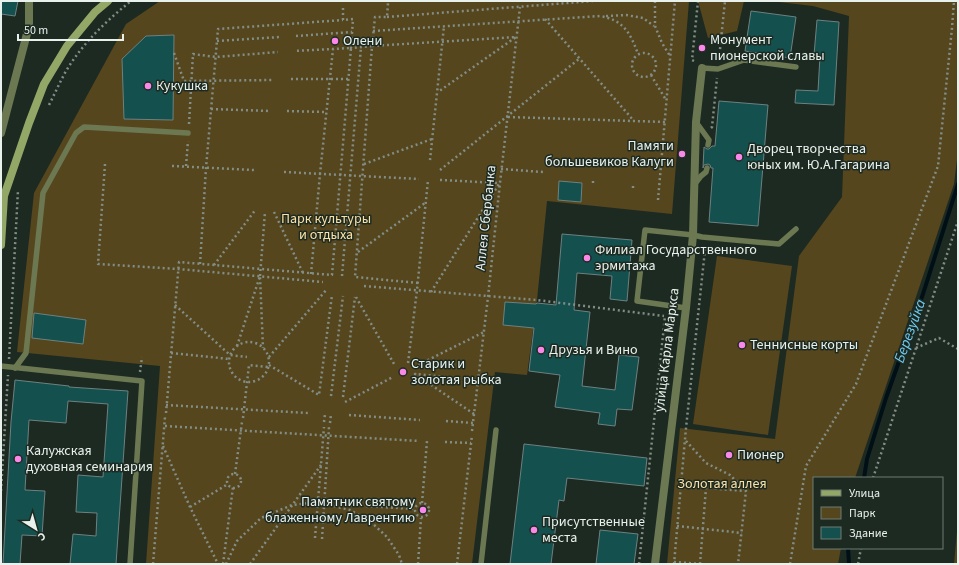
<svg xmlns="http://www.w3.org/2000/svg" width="959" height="565" font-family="'Source Sans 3',sans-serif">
<rect width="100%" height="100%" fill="#1d2a22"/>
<g fill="#56461d">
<polygon points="160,1 689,1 672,214 547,201 537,300 527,375 495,372 472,564 146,564 160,366 17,352 34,193 126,24"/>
<polygon points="698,1 744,1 737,31 708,38"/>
<polygon points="770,1 958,1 958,152 954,184 857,472 855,478 814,478 814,548 841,548 838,564 667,564 680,428 775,439 799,256 842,197 849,16 813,6"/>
<polygon points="717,256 792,266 768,435 693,424"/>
<polygon points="958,519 958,564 954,564 958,521"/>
</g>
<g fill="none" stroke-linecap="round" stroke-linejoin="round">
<g stroke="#011017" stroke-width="4">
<polyline points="864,478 867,459 886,398 923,294 958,184"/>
<polyline points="848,548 849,564"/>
</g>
</g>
<g fill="#14504e" stroke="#6d8180">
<polygon points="1,1 18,1 15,16 1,14"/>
<polygon points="751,11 796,17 790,58 745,51"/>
<polygon points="817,20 839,22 834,105 795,103 796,90 818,91 820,56 814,55"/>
<polygon points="174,35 173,120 124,119 122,59 146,36"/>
<polygon points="719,101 768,105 758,226 709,222 713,168 711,168 710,165 708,164 704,165 703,168 704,147 707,149 709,149 712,146 715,146"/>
<polygon points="559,181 582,183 581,202 558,200"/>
<polygon points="562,234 632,240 627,301 610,299 612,276 577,273 574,310 590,312 582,386 615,390 619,355 639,357 632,410 617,409 615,426 598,424 600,413 555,407 560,375 529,371 534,328 503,325 505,302 536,304 537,303 556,305"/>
<polygon points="34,313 86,320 83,344 32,338"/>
<polygon points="15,380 69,386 69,387 128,391 116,564 70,564 73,534 96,536 97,513 76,512 78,475 103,477 108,404 68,401 66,423 29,420 25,490 45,491 42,536 22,535 20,564 3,564 11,422"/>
<polygon points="524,444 647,458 644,486 567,478 564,501 559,500 551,564 510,564"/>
<polygon points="600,530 638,534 634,564 596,564"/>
</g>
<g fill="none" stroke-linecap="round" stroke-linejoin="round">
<g stroke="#828d86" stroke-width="2.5" stroke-dasharray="2 3" stroke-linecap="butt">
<polyline points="655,1 655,26 662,43 670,56"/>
<polyline points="343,8 343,20 353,19 351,48 372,46 375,17 387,17 388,3"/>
<polyline points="606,16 626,15 643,18 654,26"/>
<polyline points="387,17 593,1"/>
<polyline points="545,19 634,121"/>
<path d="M373 31 600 16C623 20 630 32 638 54"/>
<polyline points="296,36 352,32"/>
<polyline points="217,41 280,37"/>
<circle cx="644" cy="65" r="12"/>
<polyline points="174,53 184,81 274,80"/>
<polyline points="719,59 725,1"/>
<polyline points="694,61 692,60 698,1"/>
<polyline points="651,75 666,100"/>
<polyline points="291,79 348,79"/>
<path d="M49 105C55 93 60 82 66 71 83 43 106 21 131 1"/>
<polyline points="211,109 270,111"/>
<polyline points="287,111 326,112"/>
<polyline points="508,117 665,122"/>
<polyline points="189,124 193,54 216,57 278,52"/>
<polyline points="711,128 712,127 717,78"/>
<polyline points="430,160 444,26"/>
<polyline points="105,164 98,264 178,269 323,282"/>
<polyline points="364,164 432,139"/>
<polyline points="172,166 254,170"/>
<polyline points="186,166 188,141"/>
<polyline points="501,169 543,172"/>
<polyline points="440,170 579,59"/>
<polyline points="284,172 419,179"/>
<polyline points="440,180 499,183"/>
<polyline points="593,181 593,185"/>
<polyline points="633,188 633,183"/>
<polyline points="658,200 675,1"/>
<polyline points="274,212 303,273"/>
<polyline points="358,252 425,203"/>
<polyline points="200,264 206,168 218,29 343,20"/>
<polyline points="214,265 256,209"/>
<polyline points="311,274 320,174 333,49"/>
<polyline points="260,276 265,212"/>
<polyline points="342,276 361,47"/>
<polyline points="418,283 355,277 372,46 516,37 438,92"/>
<polyline points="364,286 537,300 664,316"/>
<polyline points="431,292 499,184"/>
<polyline points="356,297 394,364"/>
<polyline points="175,305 230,355 247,357"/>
<circle cx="249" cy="362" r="20"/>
<polyline points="237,346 260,276 263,348"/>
<polyline points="916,348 939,338 958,349"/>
<polyline points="171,353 229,359"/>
<polyline points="269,357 327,289"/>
<polyline points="9,359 18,190"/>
<polyline points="408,363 417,290 428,180"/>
<polyline points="269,365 319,395 332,295"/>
<polyline points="414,367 484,332"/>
<polyline points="140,372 142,357"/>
<polyline points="331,396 343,296"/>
<polyline points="343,397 355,297"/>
<polyline points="345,402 393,377"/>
<polyline points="166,405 308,413"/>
<polyline points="166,413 179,262 332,275 351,48 294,51"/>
<polyline points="474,414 415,374 478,380"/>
<polyline points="349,415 420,420"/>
<polyline points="243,418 249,365 268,367"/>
<polyline points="446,421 473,423"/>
<polyline points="324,422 325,414"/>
<polyline points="330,423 331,414"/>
<polyline points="165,426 419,441"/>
<polyline points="472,431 488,297 500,183 520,7"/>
<polyline points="686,441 706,463 730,475 746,491"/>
<polyline points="445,442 471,443"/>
<polyline points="163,446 190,507 218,564"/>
<polyline points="235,474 242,422"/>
<circle cx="234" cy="481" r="7"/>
<polyline points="873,478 958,221"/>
<polyline points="681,485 706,488"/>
<polyline points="1,491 8,375"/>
<circle cx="422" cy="510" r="7"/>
<polyline points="422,503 427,441"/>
<polyline points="331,504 415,509"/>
<polyline points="190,507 228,484"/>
<polyline points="677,526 742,533"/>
<polyline points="315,538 324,427"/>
<polyline points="322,539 329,427"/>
<polyline points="674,562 702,564"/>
<polyline points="153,564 165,417"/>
<polyline points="223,564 233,487"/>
<polyline points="226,564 237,541 261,518 292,505 318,502 350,510 371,522 387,537 399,555 402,564"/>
<polyline points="250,564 321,465"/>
<polyline points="418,564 421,518"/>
<polyline points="457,564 472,435"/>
<polyline points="639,564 665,316"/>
<polyline points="674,564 686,428 705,250 704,246"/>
<polyline points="700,564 706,488 746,491 738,564"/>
<polyline points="790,564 806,466 856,384 938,166 952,28 954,1"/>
<polyline points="858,564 861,548"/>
</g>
<g stroke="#6c7851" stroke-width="5.5">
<polyline points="702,68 718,69 744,60 796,67"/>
<polyline points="696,122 709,140 708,145"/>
<polyline points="694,185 701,176 706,172 707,168"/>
<polyline points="686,308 637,301 645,230 693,235 702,237 779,244 796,229"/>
<polyline points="1,366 142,381 130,564"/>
<polyline points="15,368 26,353 43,193 76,133 84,127 188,133"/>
<polyline points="481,564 496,430"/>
</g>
<g stroke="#6c7851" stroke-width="8">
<polyline points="1,133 29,26 29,1"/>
<polyline points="655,564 686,308 693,235 696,122 702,68"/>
</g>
<polyline stroke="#93a766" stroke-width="8" points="1,245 4,196 29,123 44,84 67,46 95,12 108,1"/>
</g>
<g fill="#f988e9" stroke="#1d2a22" stroke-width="1.5">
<circle cx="335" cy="41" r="4"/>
<circle cx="702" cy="48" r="4"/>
<circle cx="148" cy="86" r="4"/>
<circle cx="682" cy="154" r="4"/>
<circle cx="739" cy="157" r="4"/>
<circle cx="587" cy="258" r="4"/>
<circle cx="742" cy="345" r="4"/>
<circle cx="541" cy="350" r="4"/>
<circle cx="403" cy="372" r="4"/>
<circle cx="729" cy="455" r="4"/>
<circle cx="18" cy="459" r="4"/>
<circle cx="423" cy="510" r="4"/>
<circle cx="534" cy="530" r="4"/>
</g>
<g text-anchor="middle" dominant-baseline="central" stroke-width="3" stroke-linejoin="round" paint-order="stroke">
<g font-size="14" fill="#e9f1ec" stroke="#1d2a22" text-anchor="start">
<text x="710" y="40">Монумент<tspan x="710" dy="16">пионерской славы</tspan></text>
<text x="343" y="41">Олени</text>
<text x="156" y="86">Кукушка</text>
<text x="674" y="146" text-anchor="end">Памяти<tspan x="674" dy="16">большевиков Калуги</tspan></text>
<text x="747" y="149">Дворец творчества<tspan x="747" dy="16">юных им. Ю.А.Гагарина</tspan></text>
<text x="595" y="250">Филиал Государственного<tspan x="595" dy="16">эрмитажа</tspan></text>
<text x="750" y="345">Теннисные корты</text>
<text x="549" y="350">Друзья и Вино</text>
<text x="411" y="364">Старик и<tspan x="411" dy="16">золотая рыбка</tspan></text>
<text x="26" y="451">Калужская<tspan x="26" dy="16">духовная семинария</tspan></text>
<text x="737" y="455">Пионер</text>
<text x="415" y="502" text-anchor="end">Памятник святому<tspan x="415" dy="16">блаженному Лаврентию</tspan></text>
<text x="542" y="522">Присутственные<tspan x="542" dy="16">места</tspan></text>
</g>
<g font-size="14" fill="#e9f1ec" stroke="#1d2a22">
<text transform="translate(486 218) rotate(-84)">Аллея Сбербанка</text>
<text transform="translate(667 350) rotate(-83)">улица Карла Маркса</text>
</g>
<g font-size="14" fill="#fbe1a4" stroke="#1d2a22">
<text x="326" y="219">Парк культуры<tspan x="326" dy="16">и отдыха</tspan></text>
<text x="722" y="484">Золотая аллея</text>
</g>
<g font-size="15" font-style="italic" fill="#70cdf4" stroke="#1d2a22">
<text transform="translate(910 331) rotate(-70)">Березуйка</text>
</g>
</g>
<rect width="959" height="565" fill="none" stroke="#e9f1ec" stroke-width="4"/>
<rect x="813" y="477" width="130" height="72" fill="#1d2a22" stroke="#6f7a73"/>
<rect x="821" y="490" width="20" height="6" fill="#93a766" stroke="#6f7a73"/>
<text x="849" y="497" font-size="12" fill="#e9f1ec">Улица</text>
<rect x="821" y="507" width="20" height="12" fill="#56461d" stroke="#6f7a73"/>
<text x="849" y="517" font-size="12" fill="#e9f1ec">Парк</text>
<rect x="821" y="527" width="20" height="12" fill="#14504e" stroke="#6f7a73"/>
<text x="849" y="537" font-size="12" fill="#e9f1ec">Здание</text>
<g transform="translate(36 529) rotate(143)" stroke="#1d2a22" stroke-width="3" paint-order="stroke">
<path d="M0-3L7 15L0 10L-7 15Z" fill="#e9f1ec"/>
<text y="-6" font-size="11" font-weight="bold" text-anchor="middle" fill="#e9f1ec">С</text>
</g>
<path d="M18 34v6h105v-6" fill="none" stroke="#e9f1ec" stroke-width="2"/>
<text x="24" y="34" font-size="12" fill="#e9f1ec" stroke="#1d2a22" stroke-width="3" paint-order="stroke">50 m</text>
</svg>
